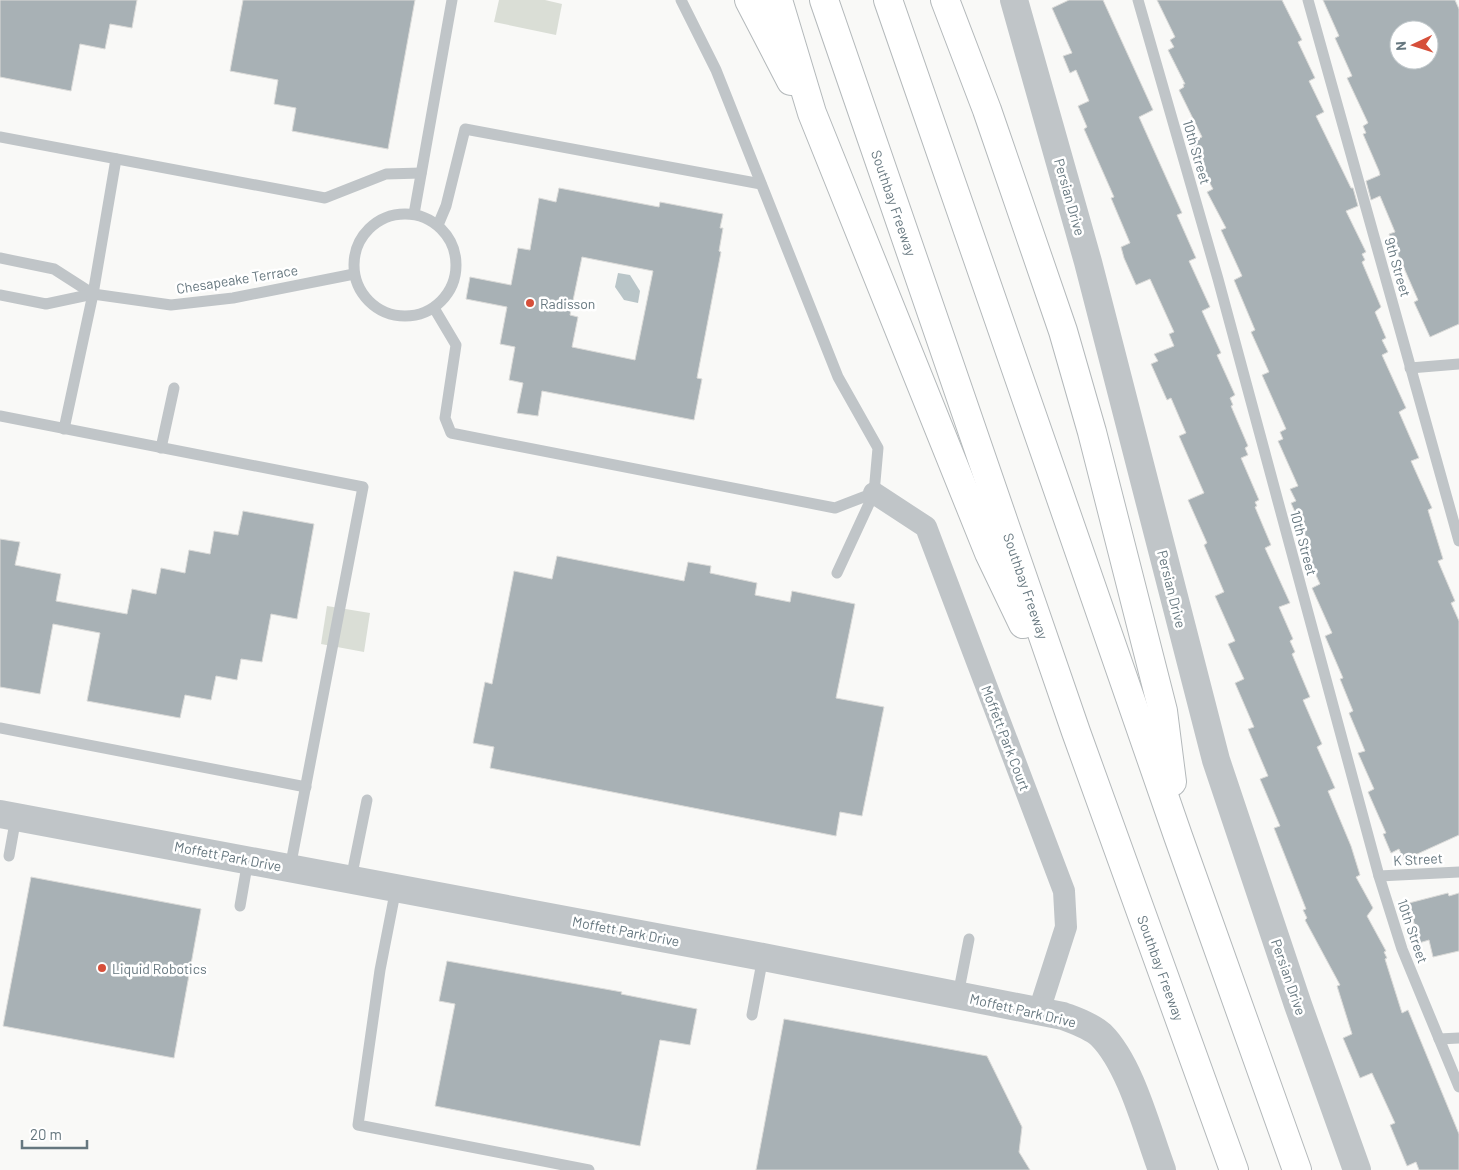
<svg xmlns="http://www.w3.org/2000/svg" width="1459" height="1170" font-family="Barlow,sans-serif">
<rect width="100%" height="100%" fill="#f9f9f7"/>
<g fill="#daded6">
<polygon points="499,0 545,0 562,4 556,35 494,22"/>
<polygon points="327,606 370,613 364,652 321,644"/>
</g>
<polygon fill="#b9c5c8" points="618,273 630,275 640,291 638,303 624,300 615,287"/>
<g fill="#a8b1b5" stroke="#dbdbd9" fill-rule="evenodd">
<polygon points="0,0 137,0 132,28 110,24 105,49 80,44 71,91 0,77"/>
<polygon points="243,0 415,0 388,149 292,131 296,108 274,104 278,80 230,71"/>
<polygon points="1069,0 1103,0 1153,110 1139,117 1182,213 1177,215 1196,258 1189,261 1210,307 1202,311 1221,353 1217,355 1235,395 1230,398 1233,405 1231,406 1248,446 1245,448 1248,455 1241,458 1259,500 1255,502 1257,506 1255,507 1271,545 1265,548 1290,603 1279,607 1293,639 1290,641 1295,652 1292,654 1310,697 1303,700 1322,744 1317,747 1335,788 1328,791 1351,846 1360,875 1356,877 1373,908 1367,916 1386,951 1384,952 1387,958 1385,959 1402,1013 1408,1010 1459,1134 1459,1170 1419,1170 1416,1162 1407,1166 1390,1125 1395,1123 1372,1073 1360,1078 1343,1038 1352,1034 1337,986 1340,985 1305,920 1307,918 1303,910 1306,909 1274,828 1280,826 1260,779 1268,776 1248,729 1254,727 1235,683 1244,679 1228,644 1235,641 1215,596 1224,592 1204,545 1207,543 1188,500 1204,493 1179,436 1186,433 1171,398 1167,400 1151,364 1158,361 1154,354 1174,346 1169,334 1174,332 1150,279 1136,285 1124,258 1121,247 1130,243 1111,198 1114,197 1084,129 1087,127 1078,106 1089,101 1076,70 1070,73 1063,56 1072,53 1052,8"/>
<polygon points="1157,0 1282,0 1302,40 1298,42 1315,78 1309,81 1324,112 1316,116 1351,188 1353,188 1358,206 1346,211 1366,252 1362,254 1365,260 1362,262 1381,307 1375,312 1386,338 1382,340 1388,352 1382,355 1406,408 1399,412 1419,458 1411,461 1432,508 1428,510 1443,559 1438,561 1455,601 1451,603 1459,621 1459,835 1404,860 1399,849 1391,853 1383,834 1386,833 1368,792 1374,789 1358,753 1365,751 1349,713 1353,711 1340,679 1343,678 1325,636 1332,633 1312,588 1320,584 1300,540 1306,537 1291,503 1296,501 1290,489 1298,486 1278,441 1283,439 1280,432 1286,429 1262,375 1269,372 1251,332 1255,330 1234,280 1242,276 1221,230 1226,228 1207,192 1213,189 1188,143 1202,137 1179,90 1184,87 1183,84 1185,84 1168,50 1174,47 1170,40 1175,37"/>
<path d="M1323 0H1455L1459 9V324L1430 337 1414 302 1418 300 1389 234 1395 232 1380 196 1371 200 1366 181 1380 175 1379 171 1363 134 1366 133 1363 126 1368 123 1347 78 1352 76 1335 38 1339 36ZM1399 30H1429V60H1399Z"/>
<path d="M559 188 659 207 660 202 723 214 720 228H723L719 251 721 252 697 378 702 379 694 420 542 391 538 416 517 413 523 383 509 380 515 347 500 344 507 307 466 299 470 277 511 285 518 248 530 250 539 198 556 202ZM582 257 653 271 635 360 572 347 578 317 570 315Z"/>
<polygon points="243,511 314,524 297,619 271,614 262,662 241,659 237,680 216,676 211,700 185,695 180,718 87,701 100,633 53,624 40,694 0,687 0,539 20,542 15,565 61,574 56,601 127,614 132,589 156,594 161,568 185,573 189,550 210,554 214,531 238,535"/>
<polygon points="557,556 684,581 688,562 711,566 710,573 757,583 755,595 790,602 792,591 855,604 836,698 884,707 862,816 840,812 836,836 490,768 494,747 473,743 485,682 492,684 514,571 552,579"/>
<polygon points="31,877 201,909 174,1058 3,1026"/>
<polygon points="1448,893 1449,896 1459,893 1459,951 1433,957 1429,940 1419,943 1409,903"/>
<polygon points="447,961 622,992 621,994 697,1009 690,1045 660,1040 640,1146 435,1106 455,1004 439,1001"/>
<polygon points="784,1019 987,1056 1022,1127 1019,1152 1030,1170 756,1170"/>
</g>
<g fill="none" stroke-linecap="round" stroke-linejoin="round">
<g stroke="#b4b9bb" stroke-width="30">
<g id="motorway">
<polyline points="749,0 791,81"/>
<polyline points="778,0 812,113 989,553 1023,624"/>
<polyline points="824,0 1076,732 1234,1170"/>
<polyline points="888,0 1178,836 1297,1170"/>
<polyline points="945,0 987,110 1063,331 1092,432 1163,711 1172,782"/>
</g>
</g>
<g stroke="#c0c5c8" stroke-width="11">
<polyline points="681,0 716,70 838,377 878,448 874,493 837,573"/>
<polyline points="1138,0 1218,279 1379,876 1402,949 1459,1087"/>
<polyline points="1308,0 1459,541"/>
<polyline points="0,137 325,198 386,174 421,173"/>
<circle cx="405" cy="265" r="51"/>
<polyline points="414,214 452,0"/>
<polyline points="438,225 446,206 465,129 761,184"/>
<polyline points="0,258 54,269 93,294"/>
<polyline points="0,295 46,304 93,294 171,305 233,298 354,274"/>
<polyline points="434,308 456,345 445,418 451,433 835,508 874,493"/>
<polyline points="1410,368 1459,364"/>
<polyline points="0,416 363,487 290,868"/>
<polyline points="64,429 93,294 116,159"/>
<polyline points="161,448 174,388"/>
<polyline points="0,728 306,787"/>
<polyline points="9,856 16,817"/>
<polyline points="1379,876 1459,872"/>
<polyline points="351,879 367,800"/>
<polyline points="396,888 380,970 358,1125 589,1170"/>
<polyline points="240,906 248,860"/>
<polyline points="958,995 969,939"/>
<polyline points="752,1015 763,957"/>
<polyline points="1439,1039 1459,1038"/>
</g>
<polyline stroke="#c0c5c8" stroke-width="22" points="874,493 926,527 1064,891 1066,927 1039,1011"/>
<g stroke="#c0c5c8" stroke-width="28">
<polyline points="1014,0 1088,262 1216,760 1298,1005 1357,1170"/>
<path d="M0 814 763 957 1063 1016C1076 1021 1091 1026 1101 1035 1131 1065 1147 1130 1162 1170"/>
</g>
<use href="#motorway" stroke="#fff" stroke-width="28"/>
</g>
<g fill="#d64f3a" stroke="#fff" stroke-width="2">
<circle cx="530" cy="303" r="5"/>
<circle cx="102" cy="968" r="5"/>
</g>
<g text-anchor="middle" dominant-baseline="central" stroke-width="5" stroke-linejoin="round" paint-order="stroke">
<g font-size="14" fill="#66777f" stroke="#fff">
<text transform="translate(1197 152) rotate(74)">10th Street</text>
<text transform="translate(1070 197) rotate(74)">Persian Drive</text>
<text transform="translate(894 203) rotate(71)">Southbay Freeway</text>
<text transform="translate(1398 267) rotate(74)">9th Street</text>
<text transform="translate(237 279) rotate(-9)">Chesapeake Terrace</text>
<text transform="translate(1304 543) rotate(75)">10th Street</text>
<text transform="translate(1026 586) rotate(71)">Southbay Freeway</text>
<text transform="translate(1172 589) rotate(76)">Persian Drive</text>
<text transform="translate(1006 738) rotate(69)">Moffett Park Court</text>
<text transform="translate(228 856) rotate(11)">Moffett Park Drive</text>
<text transform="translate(1418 859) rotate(-3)">K Street</text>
<text transform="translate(626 931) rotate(11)">Moffett Park Drive</text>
<text transform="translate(1413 931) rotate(71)">10th Street</text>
<text transform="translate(1161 968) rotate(70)">Southbay Freeway</text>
<text transform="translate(1289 977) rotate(71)">Persian Drive</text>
<text transform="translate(1023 1010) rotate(13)">Moffett Park Drive</text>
</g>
<g font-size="14" fill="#66777f" stroke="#fff" text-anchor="start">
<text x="540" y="303">Radisson</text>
<text x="112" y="968">Liquid Robotics</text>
</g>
</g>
<g transform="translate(1414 45) rotate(266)"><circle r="24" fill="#ffffff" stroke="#c2c9cc"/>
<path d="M0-4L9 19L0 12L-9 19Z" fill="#d64f3a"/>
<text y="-8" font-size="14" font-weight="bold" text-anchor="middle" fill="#66777f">N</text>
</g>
<path d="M22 1140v8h65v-8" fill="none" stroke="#66777f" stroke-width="2.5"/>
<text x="30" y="1140" font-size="15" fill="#66777f" stroke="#ffffff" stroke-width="4" paint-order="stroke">20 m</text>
</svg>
